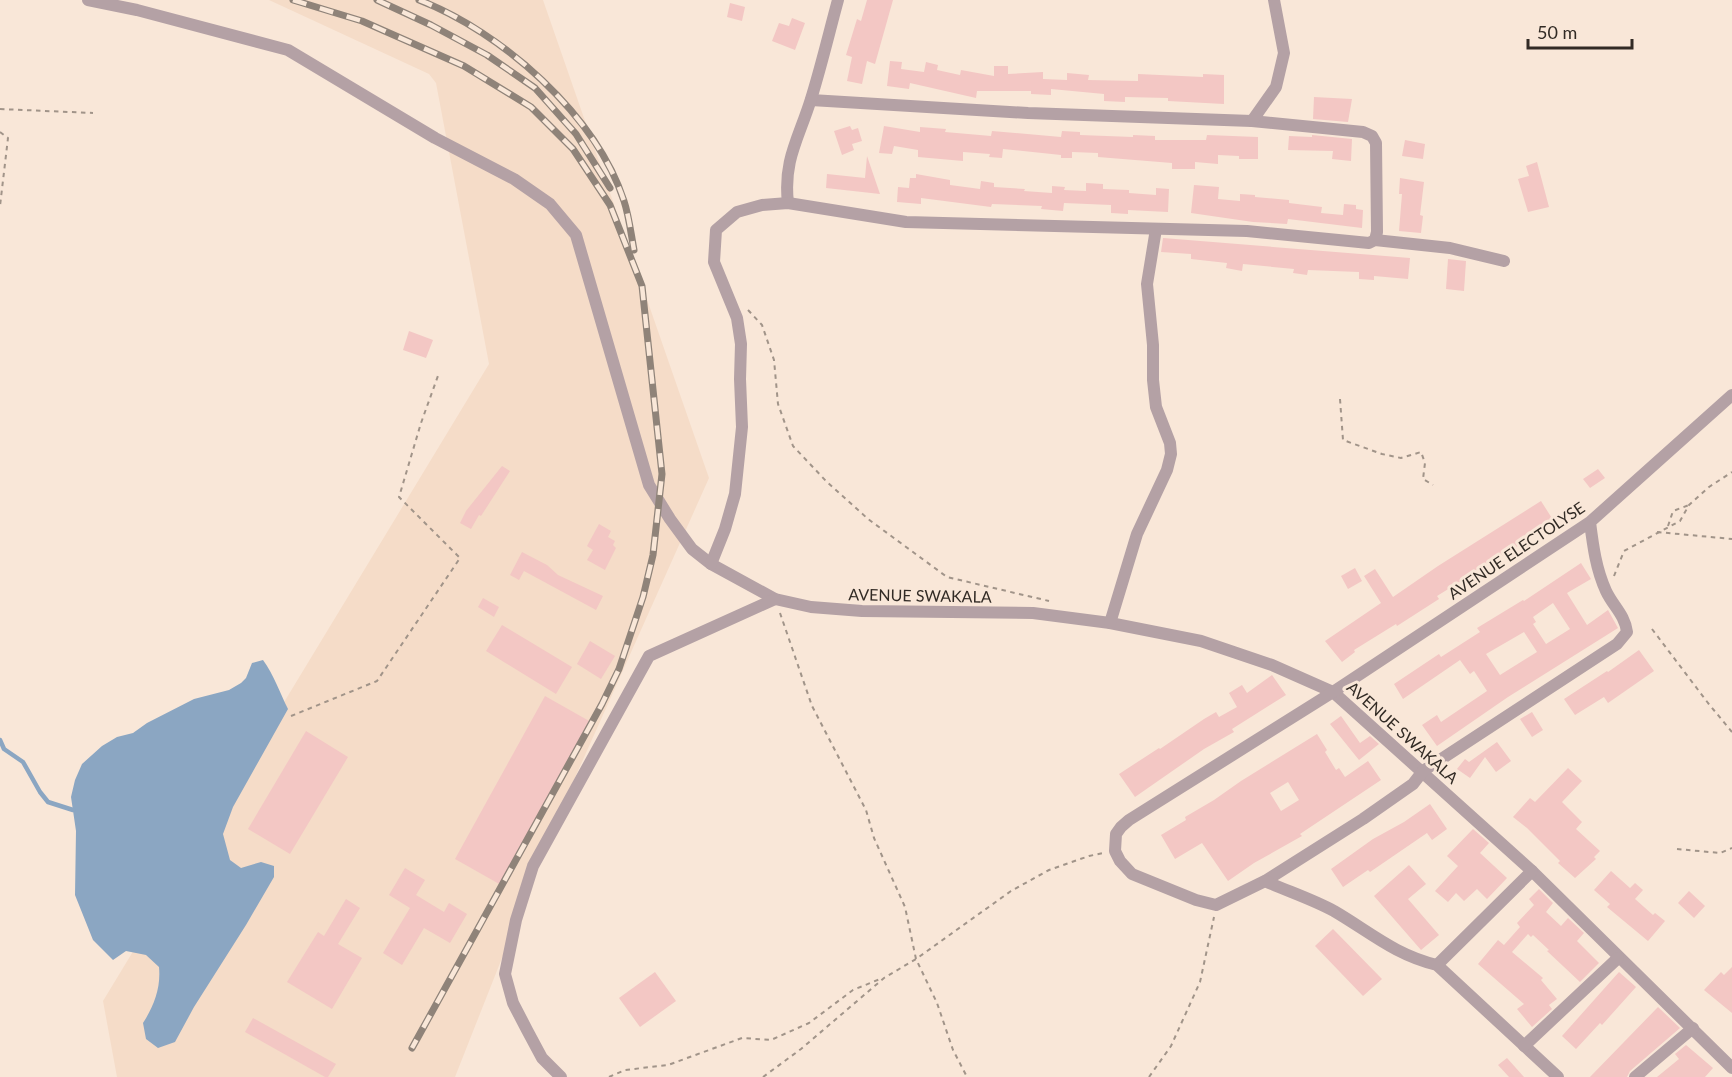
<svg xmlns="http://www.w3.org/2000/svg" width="1732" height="1077" font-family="Lato,sans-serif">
<rect width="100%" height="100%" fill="#f9e7d8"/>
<polygon fill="#f5dcc8" points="269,0 543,0 709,478 560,811 455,1077 117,1077 103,1001 489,364 436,83 429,74"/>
<path fill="#8ba6c2" d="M263 660C274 675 280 693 288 709L233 807 223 834 230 860 241 868 261 862 274 866V877L246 925 194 1007 175 1042 158 1048 146 1039 143 1023C154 1006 161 988 159 967L146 955 126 951 113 960 93 940 75 895 76 831 71 797 75 780 82 764 102 746 117 737 133 733 147 723 194 699 229 690 241 683 246 678 252 663Z"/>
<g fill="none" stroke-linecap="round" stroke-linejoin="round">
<polyline stroke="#8ba6c2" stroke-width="4.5" points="0,740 4,749 23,762 40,792 48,802 73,810"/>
</g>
<g fill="#f3c7c4" fill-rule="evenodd">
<polygon points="867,0 893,0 875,64 867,61 862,84 847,81 852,57 846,55 857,19 861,21"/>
<polygon points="730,3 745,7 742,21 727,17"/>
<polygon points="792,18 805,23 795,50 772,41 779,23 789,26"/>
<polygon points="890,61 902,62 901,69 924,72 926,62 938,65 937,70 960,75 961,70 994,76 994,66 1008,66 1008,74 1043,72 1043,79 1067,80 1067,73 1089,75 1088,80 1138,81 1138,74 1203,77 1203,74 1224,75 1224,104 1168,101 1168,98 1125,97 1125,102 1104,101 1104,94 1051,89 1051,95 1031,94 1031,91 977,91 976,98 910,83 909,89 887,86"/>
<polygon points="1314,97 1352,99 1348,122 1313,119"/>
<polygon points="850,126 852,130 858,128 862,141 852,144 854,150 842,155 834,131"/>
<polygon points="884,126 920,132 920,127 946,129 945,132 991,136 992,131 1061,137 1062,131 1080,132 1080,135 1133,137 1133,135 1155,136 1155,140 1206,140 1207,135 1258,137 1258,159 1239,159 1239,156 1218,155 1218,164 1195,162 1195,169 1172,169 1172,163 1098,157 1098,153 1072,152 1072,158 1061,158 1061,155 1003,149 1002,158 989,157 990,154 963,152 963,161 918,157 918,150 894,146 892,154 879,153"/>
<polygon points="1312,135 1352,139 1351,161 1332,159 1333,151 1288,150 1289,136 1312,137"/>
<polygon points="1405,140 1425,144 1423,159 1402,156"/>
<polygon points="867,156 880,194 826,188 827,174 865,178"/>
<polygon points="1537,162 1549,207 1528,212 1518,179 1529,176 1526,166"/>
<polygon points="916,174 950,180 950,185 980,189 981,181 994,183 994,187 1025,189 1024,191 1052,193 1052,186 1065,187 1064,190 1086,191 1086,183 1103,184 1103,189 1129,190 1129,193 1156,195 1156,188 1169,189 1168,212 1128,210 1128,214 1111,213 1111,205 1064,203 1063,211 1041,209 1042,206 992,204 991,207 921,198 921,204 897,202 898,187 909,188 910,178 916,178"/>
<polygon points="1400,178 1424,182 1420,215 1423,216 1421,233 1399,231 1402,194 1399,194"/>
<polygon points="1194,185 1219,187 1218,199 1240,201 1240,194 1255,195 1255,197 1289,200 1289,203 1322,207 1321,213 1343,215 1344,204 1356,205 1356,209 1363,210 1362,228 1288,219 1287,224 1253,222 1191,213"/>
<polygon points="1163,238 1410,258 1408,279 1374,276 1374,280 1359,279 1359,272 1308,270 1307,275 1293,273 1294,269 1243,264 1242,271 1226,268 1227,263 1191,259 1191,254 1161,252"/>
<polygon points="1448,259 1466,261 1464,291 1446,289"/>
<polygon points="409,331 433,340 426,358 403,350"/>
<polygon points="502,466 510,471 481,516 479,515 471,529 460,523 466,511"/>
<polygon points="1598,469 1605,478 1590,488 1583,479"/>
<polygon points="1541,501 1555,523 1437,596 1439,599 1397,626 1396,624 1354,650 1355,652 1342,662 1325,641 1381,603 1364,576 1375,569 1393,597 1438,566"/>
<polygon points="599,524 611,531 608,537 615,541 613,545 616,548 605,570 587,560 593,550 587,546"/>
<polygon points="522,552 547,565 558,575 603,596 596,610 524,571 519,580 510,575"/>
<path d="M1581 563 1591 579 1567 593 1587 625 1608 610 1618 628 1508 697 1437 746 1422 725 1437 715 1441 722 1487 691 1474 671 1470 674 1460 660 1403 699 1394 684 1439 654 1441 657 1480 632 1477 628 1523 600 1524 601ZM1553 603 1570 629 1546 644 1533 624 1536 622 1533 617ZM1524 632 1537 652 1500 675 1486 654Z"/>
<polygon points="1355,568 1362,581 1348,589 1341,576"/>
<polygon points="483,598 499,607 494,617 478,607"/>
<polygon points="502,625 572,667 556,694 486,651"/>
<polygon points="590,641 615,656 601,679 577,664"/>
<polygon points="1639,650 1654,671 1608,703 1604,697 1575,715 1564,699 1607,671 1608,672"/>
<polygon points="1272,675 1286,695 1232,729 1234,732 1204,749 1135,797 1119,774 1159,748 1160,749 1204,719 1216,712 1219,717 1237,707 1229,693 1242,685 1247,693"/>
<polygon points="545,696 591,722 501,885 455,859"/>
<polygon points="1532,712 1543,730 1532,737 1520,719"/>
<polygon points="1341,716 1360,743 1370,736 1379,744 1359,760 1330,724"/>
<polygon points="306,731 348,757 290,854 248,829"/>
<path d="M1317 734 1327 750 1325 752 1336 770 1339 768 1345 777 1368 761 1381 780 1300 834 1302 836 1254 863 1228 881 1202 843 1175 859 1161 835 1186 820 1185 817 1214 800 1241 781ZM1288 782 1299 800 1281 811 1270 793Z"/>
<polygon points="1497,742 1511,761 1496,772 1485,757 1470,778 1457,769 1465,759 1469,762"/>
<polygon points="1568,768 1582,781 1562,802 1582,822 1576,829 1600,851 1594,857 1596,859 1575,878 1558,863 1560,861 1527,828 1513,817 1530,798 1535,802"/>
<polygon points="1430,804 1447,829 1432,840 1427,833 1370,872 1368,870 1343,887 1331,869 1373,839 1404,822"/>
<polygon points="1473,829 1489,843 1480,853 1507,878 1487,899 1477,889 1464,901 1456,893 1448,902 1435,891 1458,866 1447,856"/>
<polygon points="1409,865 1426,884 1408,899 1439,935 1421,950 1374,896"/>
<polygon points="405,868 425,880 416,895 444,912 449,903 467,914 450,943 424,928 402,965 383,953 410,908 389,895"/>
<polygon points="1611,871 1630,888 1635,883 1643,890 1635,899 1653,915 1655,913 1665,921 1648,941 1607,907 1610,904 1594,890"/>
<polygon points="1539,889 1553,903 1546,912 1561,926 1568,918 1584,933 1577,941 1599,963 1580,982 1547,951 1549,950 1533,935 1531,937 1528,934 1512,952 1543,978 1541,980 1557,999 1549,1005 1552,1009 1532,1027 1517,1009 1524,1004 1478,964 1498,940 1504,945 1520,927 1517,923 1534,905 1529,899"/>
<polygon points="1689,891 1705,906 1694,918 1678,903"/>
<polygon points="346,899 360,908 338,944 362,958 332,1009 287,982 318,932 324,936"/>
<polygon points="1333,929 1382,979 1363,996 1315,946"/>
<polygon points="1732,967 1732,1013 1704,990 1721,972 1724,975"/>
<polygon points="655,972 676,1001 640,1027 619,998"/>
<polygon points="1619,972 1636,987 1602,1025 1600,1023 1576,1049 1562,1036"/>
<polygon points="1658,1007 1680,1028 1630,1071 1627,1077 1590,1077"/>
<polygon points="253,1018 336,1064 328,1077 325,1077 245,1032"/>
<polygon points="1686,1045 1713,1068 1705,1077 1657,1077 1679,1059 1675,1054"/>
<polygon points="1507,1058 1524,1077 1509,1077 1498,1065"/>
</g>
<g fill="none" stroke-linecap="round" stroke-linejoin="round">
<g stroke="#a19489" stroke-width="2" stroke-dasharray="4.5 4.5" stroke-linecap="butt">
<polyline points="0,109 93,113"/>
<polyline points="0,132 8,138 0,206"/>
<polyline points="748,310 762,325 774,360 778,404 793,446 826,481 868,519 947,577 1049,601"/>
<polyline points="1340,399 1343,440 1382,454 1401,458 1421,452 1425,463 1423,479 1433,485"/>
<polyline points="1668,526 1673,511 1689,505"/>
<polyline points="1657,532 1732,539"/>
<polyline points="1614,576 1624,551 1680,521 1689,505 1709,487 1732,472"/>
<polyline points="780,613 812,706 866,810 874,838 905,907 916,959 937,1003 953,1050 967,1077"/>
<polyline points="1652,629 1708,703 1732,732"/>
<polyline points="291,716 377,681 460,558 399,497 421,423 439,373"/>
<polyline points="1677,849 1720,853 1732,848"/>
<polyline points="609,1077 625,1070 668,1065 742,1038 771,1040 809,1023 853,990 880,979"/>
<polyline points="763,1077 801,1049 884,978 916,959 1011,891 1049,870 1089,856 1103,853"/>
<polyline points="1149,1077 1171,1046 1200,982 1214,917"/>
</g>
<g stroke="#b4a1a5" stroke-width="12">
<polyline points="88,0 137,10 288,50 435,138 514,179 550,204 576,235 649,485 670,519 692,549 711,564 775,599 811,607 862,611 1033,613 1110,623 1201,641 1272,665 1333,692 1532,871 1732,1068"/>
<polyline points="811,100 1028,113 1252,121 1363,132 1372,136 1376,143 1377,232 1375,240"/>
<polyline points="1252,121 1276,87 1284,53 1274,0"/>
<path d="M788 203C783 160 799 138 811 99 821 67 829 33 838 0"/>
<path d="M1590 522C1593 546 1596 569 1606 591 1613 606 1625 615 1627 632L1617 644 1423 771 1413 784 1363 819 1265 881 1216 905 1196 900 1132 874 1120 861 1115 851 1116 834 1121 827 1129 820 1333 692 1590 522 1732 395"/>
<polyline points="711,564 725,529 735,494 742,427 740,379 741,344 737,318 714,262 716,230 737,212 762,205 788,203 906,222 1247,231 1369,243 1375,240 1450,248 1504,261"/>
<polyline points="1110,623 1137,534 1167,470 1171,454 1170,443 1156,407 1153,380 1153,345 1147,284 1156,229"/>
<path d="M1265 881C1287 891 1312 899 1334 911 1370 932 1395 955 1437 965L1558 1077"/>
<polyline points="1437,965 1532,871"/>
<polyline points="1524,1046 1618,958"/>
<polyline points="561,1077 542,1058 527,1030 513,1003 505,974 516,920 533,866 649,656 775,599"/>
<polyline points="1635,1077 1693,1028"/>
</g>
<g stroke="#8f8379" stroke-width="7">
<g id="rail">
<polyline points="293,0 362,21 464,66 531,107 573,149 610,205 642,286 662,474 653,555 643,597 619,669 602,704 412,1048"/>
<polyline points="377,0 431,25 487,55 535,88 576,134 610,188"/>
<path d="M419 0C502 32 596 115 624 201 629 216 631 234 634 250"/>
</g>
</g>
<use href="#rail" stroke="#f9e7d8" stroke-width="4.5" stroke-dasharray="14" stroke-linecap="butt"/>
</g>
<g text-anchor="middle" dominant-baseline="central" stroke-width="6" stroke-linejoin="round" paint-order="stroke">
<g font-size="16" fill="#322b25" stroke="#f9e7d8">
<text transform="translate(1516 550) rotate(-34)">AVENUE ELECTOLYSE</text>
<text transform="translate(920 595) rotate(1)">AVENUE SWAKALA</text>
<text transform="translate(1403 732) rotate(42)">AVENUE SWAKALA</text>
</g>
</g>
<path d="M1528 39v9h104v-9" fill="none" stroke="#322b25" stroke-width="3"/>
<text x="1537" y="39" font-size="18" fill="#322b25" stroke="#f9e7d8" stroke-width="4.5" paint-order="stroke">50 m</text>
</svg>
